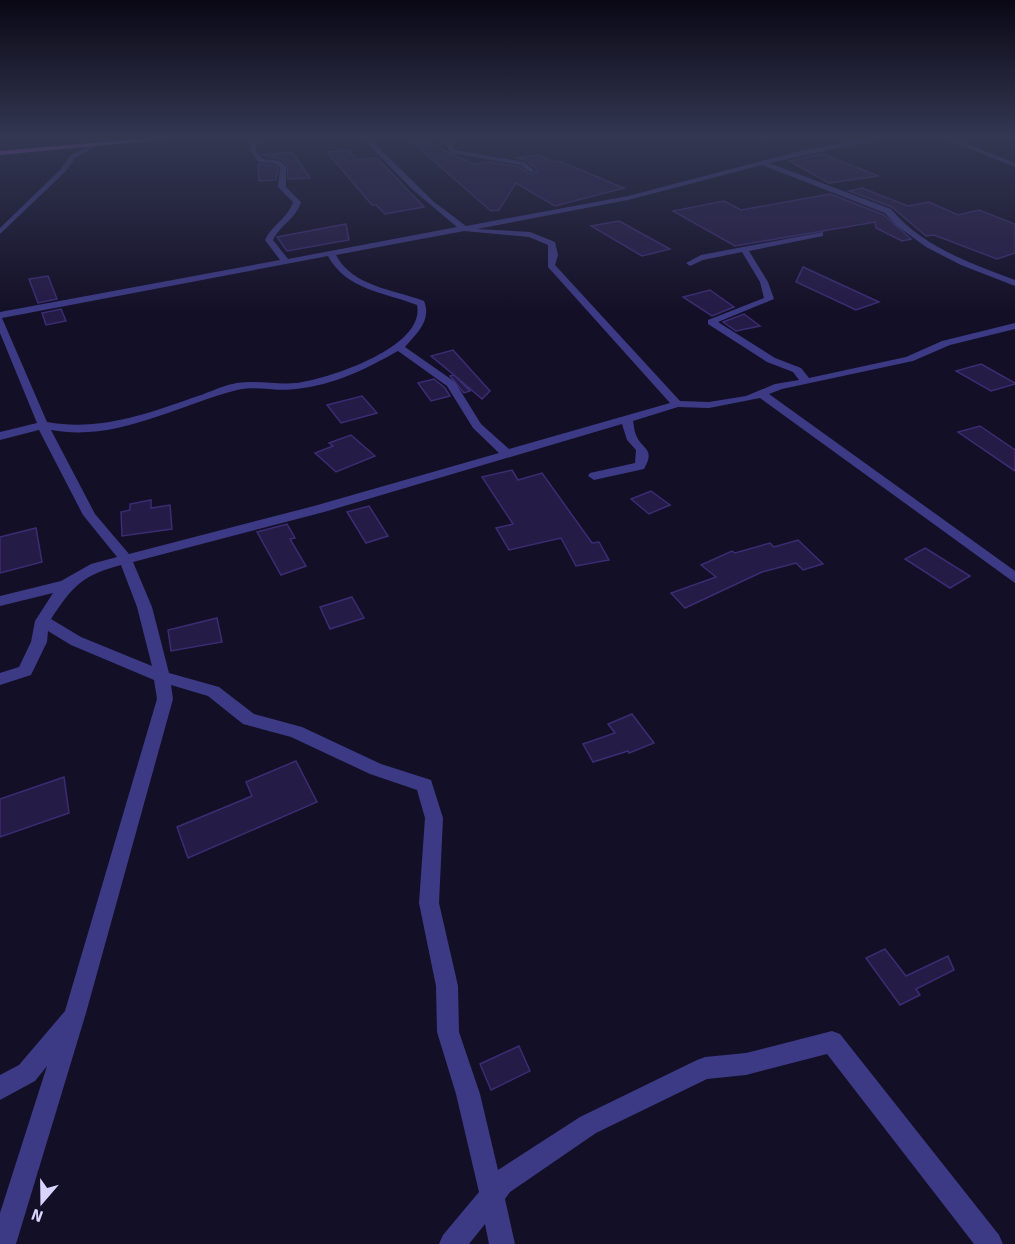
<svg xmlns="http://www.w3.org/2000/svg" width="1015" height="1244" font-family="Signika,sans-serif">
<rect width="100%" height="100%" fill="#130f26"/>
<g fill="#241b47" stroke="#3b2d73" stroke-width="1.5">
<polygon points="418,139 474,164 490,162 519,167 530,174 537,172 536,169 525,160 516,158 540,155 552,162 559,161 624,188 555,206 516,183 499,210 491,211 410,140"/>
<polygon points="349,150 356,160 377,158 424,207 385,214 376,205 372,205 327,152"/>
<polygon points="292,152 310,178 288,179 287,164 280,159 262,155"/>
<polygon points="823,154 878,176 829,183 789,161"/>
<polygon points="258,164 275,166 278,169 276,180 259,181"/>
<polygon points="862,188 908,206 929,202 958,215 979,210 1015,224 1015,253 997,259 934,235 926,236 892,207 849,191"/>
<polygon points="830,194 884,215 911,239 902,241 876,228 875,222 735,246 673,211 724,201 741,210"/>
<polygon points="619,221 670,249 642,256 591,226"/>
<polygon points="346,224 349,240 287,251 277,237"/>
<polygon points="803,267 879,302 856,310 796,282"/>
<polygon points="48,276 57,299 38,303 29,279"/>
<polygon points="710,290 734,307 712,316 683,297"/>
<polygon points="61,309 66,321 46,325 42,313"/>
<polygon points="744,314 760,326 736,331 723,322"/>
<polygon points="453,350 490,391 482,399 454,375 470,391 464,393 450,376 454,375 431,356"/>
<polygon points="981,364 1015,383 1015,384 991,391 956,371"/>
<polygon points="434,379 445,388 450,396 431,401 418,383"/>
<polygon points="362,396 377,413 341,423 327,405"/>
<polygon points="980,426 1015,450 1015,471 958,432"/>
<polygon points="351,435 375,456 336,472 315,453 333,446 329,443"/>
<polygon points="512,470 518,480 542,473 592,543 599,542 609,560 576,566 561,538 509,550 496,528 513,524 482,477"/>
<polygon points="651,491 670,505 649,514 631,499"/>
<polygon points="151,500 151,508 170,505 172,529 122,536 121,512 130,510 130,504"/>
<polygon points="369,506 388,536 366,543 347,512"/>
<polygon points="287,524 295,538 290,539 306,566 281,575 257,532"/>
<polygon points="36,528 42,562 0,573 0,537"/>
<polygon points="798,540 823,564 803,570 796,563 762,572 685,608 671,593 716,577 701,565 732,551 735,553 770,543 774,547"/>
<polygon points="925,548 970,576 950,588 905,559"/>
<polygon points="352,597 364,618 330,629 320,607"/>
<polygon points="217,618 222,642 171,651 168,630"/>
<polygon points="632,714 654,743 629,753 628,751 593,762 583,744 615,733 608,724"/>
<polygon points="296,761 317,802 188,858 177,827 252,796 246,782"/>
<polygon points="64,777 69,813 0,837 0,799"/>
<polygon points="885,949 906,976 948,956 954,970 916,989 920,995 900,1005 866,958"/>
<polygon points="519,1046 530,1071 491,1090 480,1064"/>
</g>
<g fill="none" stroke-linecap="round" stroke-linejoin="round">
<g fill="#3d3a85" fill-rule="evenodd">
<path d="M254 139H260L255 150 263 159 280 161 286 166V187L301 202C296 219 280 225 273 240L288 259 457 227 413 190 363 139H370L434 202 466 226 628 196 800 151 865 139H881L769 163 891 209C923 247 970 263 1015 280V286L961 265 926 247 896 225 885 213 762 165 628 200 477 229 530 232 555 242 558 255 555 265 680 401 709 402 746 396 775 384 799 380 793 372 767 362 708 324V320L764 298 760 282 742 252 703 260 690 266 686 263 701 255 823 232V236L749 251 768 282 774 299 718 322 775 358 801 368 809 378 906 357 942 341 1015 323V329L950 345 913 361 782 389 769 394 1015 571V583L760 398 709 408 678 407 633 421C634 425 634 431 636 435 642 450 656 448 644 469L594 480 588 476 590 473 635 463 636 450 627 440 622 424 324 512 133 562 152 607 169 673 219 687 254 714 302 727 381 764 431 780 443 818 439 903 458 986 459 1032 480 1094 498 1170 580 1117 697 1060 705 1057 746 1053 832 1031 840 1034 999 1235 1003 1244H974L827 1054 746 1075 707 1079 596 1133 510 1192 505 1199 515 1244H489L485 1224 469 1244H439L443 1235 479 1192 456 1094 437 1032 436 986 419 903 425 818 417 790 370 774 291 737 243 724 208 696 171 685 173 699 86 1013 16 1244H0V1213L47 1066 35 1081 0 1100V1075L19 1065 65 1011 157 699 154 680 71 645 48 631 47 642 31 675 0 685V673L19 667 31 642 35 621 53 593 0 606V596L61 581 91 564 117 557 83 515 39 430 0 440V432L37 423 0 333V312L280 260 265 240C272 225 288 218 293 202L278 187 280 168 276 164 259 162 249 150ZM464 231 529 237 548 245V267L670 403 509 449 481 424 455 382 405 347C417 333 432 320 424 301 393 289 353 287 336 255ZM328 256C346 290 384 292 417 305 426 347 328 379 296 383 277 385 256 380 237 383 224 385 210 392 198 396 149 413 100 432 47 422L2 318ZM398 351 447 386 473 428 499 453 314 506 129 554 95 514 51 430C117 442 175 406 237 390 255 385 277 392 296 389 334 385 366 369 398 351ZM121 565 137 607 152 666 81 637 51 619C72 587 82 575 121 565Z"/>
<polygon points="443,139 449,139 455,150 524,162 535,171 530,172 520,165 451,153"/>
<polygon points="945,139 955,139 1015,163 1015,167"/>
<polygon points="94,144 99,145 75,158 66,171 0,234 0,228 61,169 70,156"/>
</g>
<polygon fill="#c25bff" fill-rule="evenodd" points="138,139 168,139 0,155 0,151"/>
</g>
<linearGradient id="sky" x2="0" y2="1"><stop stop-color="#0a0815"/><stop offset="0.44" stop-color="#333752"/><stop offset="1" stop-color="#333752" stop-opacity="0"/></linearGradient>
<rect width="1015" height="313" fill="url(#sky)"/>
<g transform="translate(42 1202) rotate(200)" stroke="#130f26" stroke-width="4.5" paint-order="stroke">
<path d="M0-4.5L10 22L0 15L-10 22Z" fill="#d9d4ff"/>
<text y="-9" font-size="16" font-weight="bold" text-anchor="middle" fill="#d9d4ff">N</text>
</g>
</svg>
